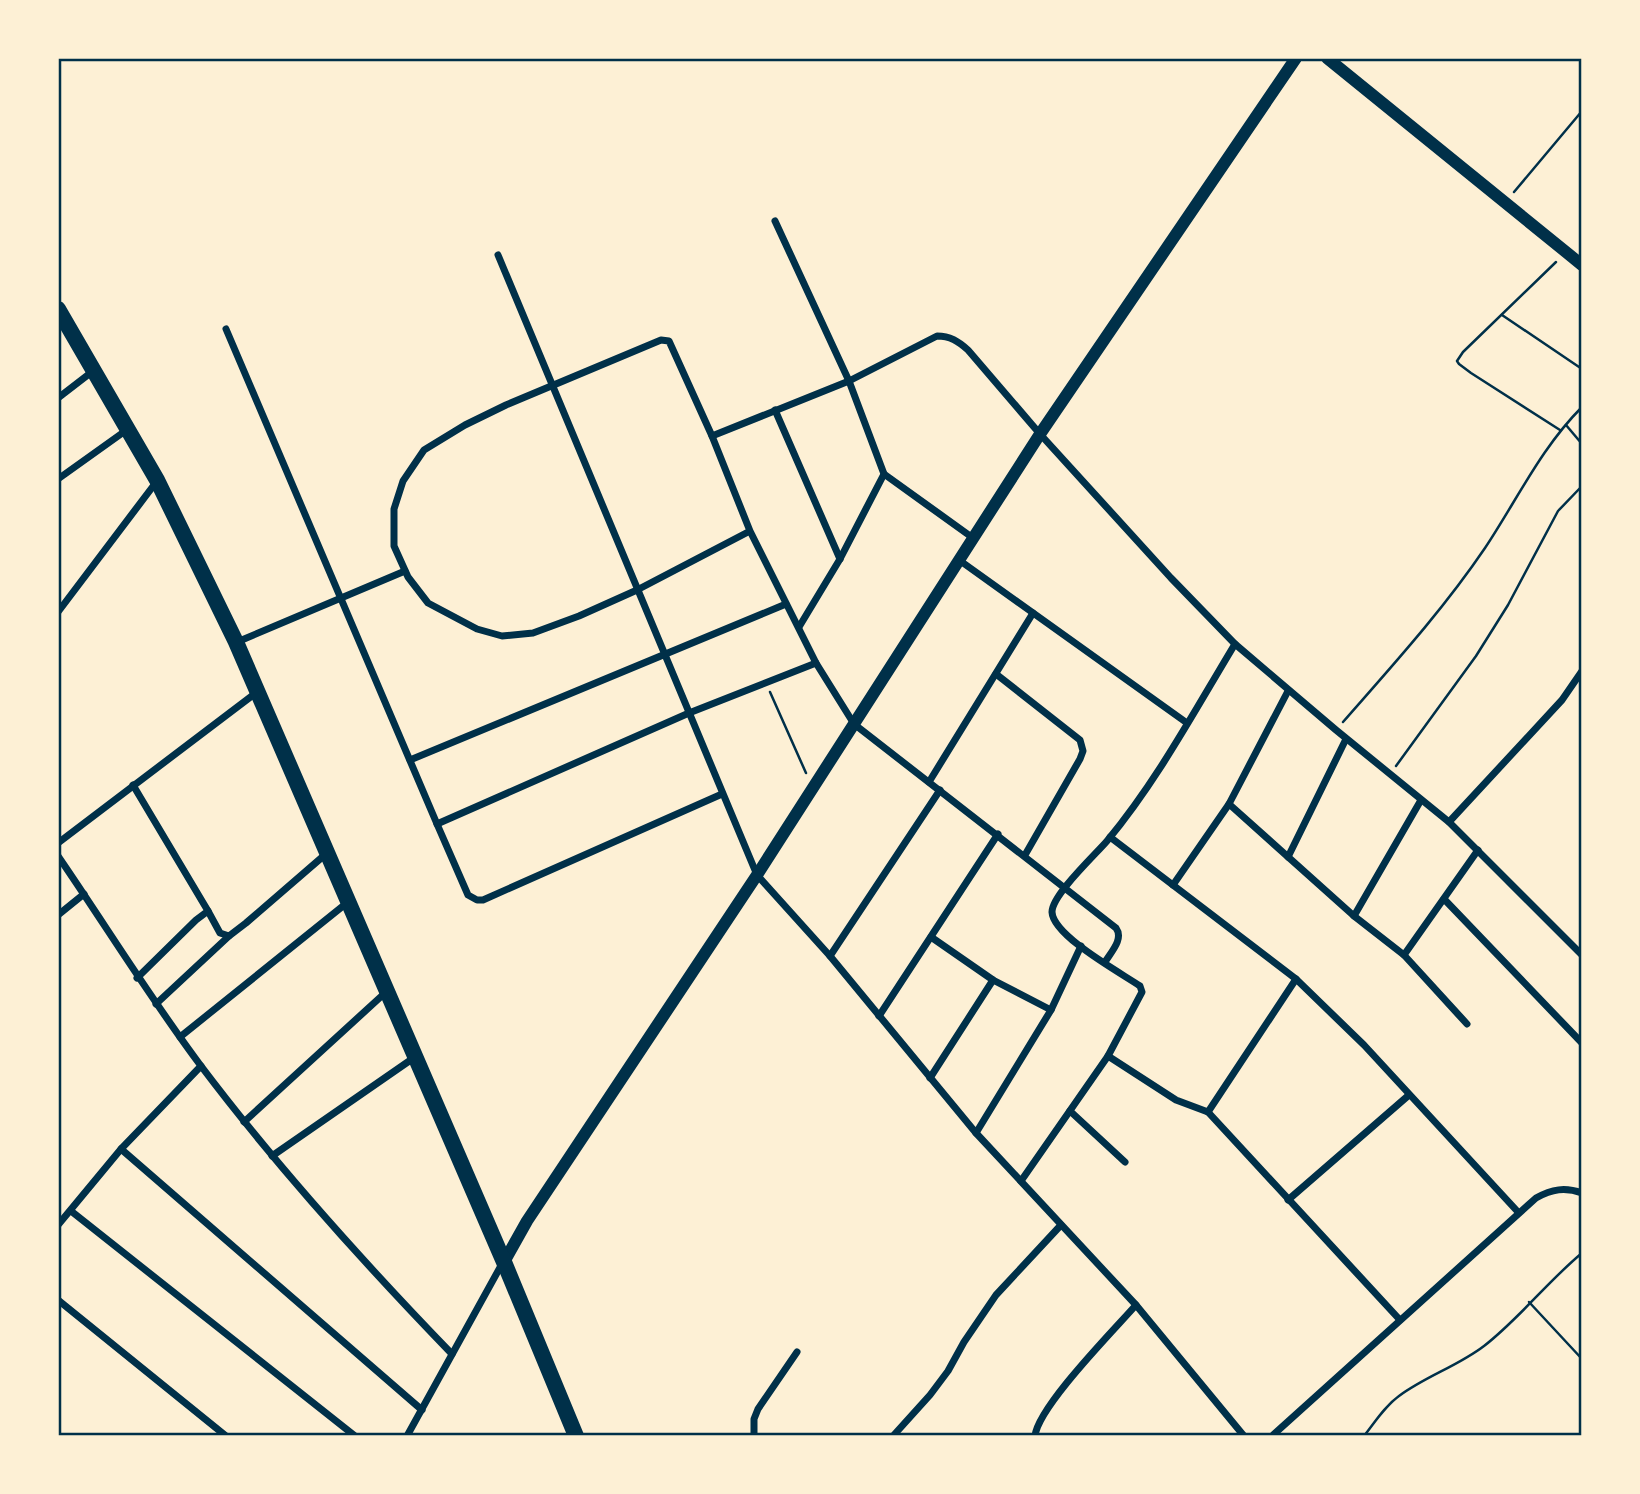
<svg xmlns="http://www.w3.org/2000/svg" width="1640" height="1494" font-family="Montserrat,sans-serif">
<rect width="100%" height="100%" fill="#fdf0d5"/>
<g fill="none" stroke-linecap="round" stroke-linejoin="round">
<g stroke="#003049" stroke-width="2.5">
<polyline points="1514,192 1582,111"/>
<polyline points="1556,262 1463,352 1457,361 1459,364 1471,373 1560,430"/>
<polyline points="1502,315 1582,369"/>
<polyline points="1566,425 1582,444"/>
<polyline points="770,692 806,773"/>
<path d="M1343 722C1392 666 1443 610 1485 548 1517 500 1541 448 1582 407"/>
<polyline points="1396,766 1476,656 1508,605 1558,511 1582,486"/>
<polyline points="1529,1302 1582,1359"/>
<path d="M1364 1436C1375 1422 1385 1406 1399 1396 1426 1376 1458 1366 1484 1346 1519 1319 1547 1282 1582 1253"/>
</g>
<g stroke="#003049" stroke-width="7">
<polyline points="775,221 849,381 884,474 840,559 799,627"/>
<polyline points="498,255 757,875 830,956 976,1133 1136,1305 1244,1436"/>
<polyline points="226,329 437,824 468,895 477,900 483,900 722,794"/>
<polyline points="58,398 93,371"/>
<polyline points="775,410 840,559"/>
<path d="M712 436 849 381 937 336C950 336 958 341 968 350L1040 434 1171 578 1235 644 1336 730 1449 822 1582 955"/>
<polyline points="884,474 973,538"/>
<polyline points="58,479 128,429"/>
<path d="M750 531 637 590 579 616 533 633 502 636 477 629 428 603 408 577 394 546V509L403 481 424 450 465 425 506 405 661 340 669 341 712 436 750 531 816 663 854 724 1116 928C1124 939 1111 952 1105 962"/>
<polyline points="959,560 1187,723"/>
<polyline points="58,612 157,481"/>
<polyline points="237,642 405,571"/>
<polyline points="996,674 1080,740 1083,751 1080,759 1025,855"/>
<polyline points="410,760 786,604"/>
<polyline points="929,782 1033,613"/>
<polyline points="133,785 208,911 196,920 137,978"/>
<polyline points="1229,804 1288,691"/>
<polyline points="1449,822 1562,700 1582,671"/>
<polyline points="437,824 689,713 816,663"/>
<polyline points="1110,837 1296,979"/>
<polyline points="58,843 257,692"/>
<path d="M58 856C106 926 150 998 201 1066 278 1168 364 1263 452 1354"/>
<polyline points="1288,857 1346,739"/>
<polyline points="1173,885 1229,804 1354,916 1404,955 1478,850"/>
<polyline points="1444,899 1582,1043"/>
<polyline points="208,911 220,933 229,936 246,923 327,853"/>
<polyline points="58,915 84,894"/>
<polyline points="1354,916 1421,800"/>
<polyline points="931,937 993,980 1051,1010"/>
<polyline points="1404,955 1467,1024"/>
<polyline points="830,956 940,790"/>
<polyline points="156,1004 229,936"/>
<polyline points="879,1016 998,834"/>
<polyline points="180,1037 348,902"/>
<polyline points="1108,1056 1176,1100 1208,1112 1400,1320"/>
<polyline points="930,1078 993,980"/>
<polyline points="1070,1111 1125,1162"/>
<polyline points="1208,1112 1296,979 1364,1045 1518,1212"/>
<polyline points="244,1122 386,992"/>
<polyline points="976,1133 1051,1010 1081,946"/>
<polyline points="121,1149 422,1410"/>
<polyline points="272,1156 415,1057"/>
<path d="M1021 1181 1108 1056 1142 992 1140 986C1121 973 1053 936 1052 912 1052 895 1095 855 1107 841 1157 781 1195 710 1235 644"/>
<polyline points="1288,1200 1409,1095"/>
<polyline points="71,1211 355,1436"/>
<polyline points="58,1225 121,1149 201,1066"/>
<polyline points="58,1300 226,1436"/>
<polyline points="407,1436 503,1262"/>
<polyline points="754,1436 754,1419 758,1409 797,1352"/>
<polyline points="893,1436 930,1395 948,1371 964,1342 996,1295 1061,1225"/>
<path d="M1035 1436C1038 1407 1113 1331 1136 1305"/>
<path d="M1272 1436 1536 1198C1552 1189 1565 1187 1582 1193"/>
</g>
<g stroke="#003049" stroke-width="12">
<polyline points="1327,58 1582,265"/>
<polyline points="504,1262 527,1221 757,875 1040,434 1296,58"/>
</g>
<polyline stroke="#003049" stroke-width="16" points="58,309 157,480 236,642 504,1262 576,1436"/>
</g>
<rect width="1640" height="1494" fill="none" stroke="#fdf0d5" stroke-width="119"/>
<rect x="60" y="60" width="1520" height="1374" fill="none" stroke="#003049" stroke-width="2.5"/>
</svg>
